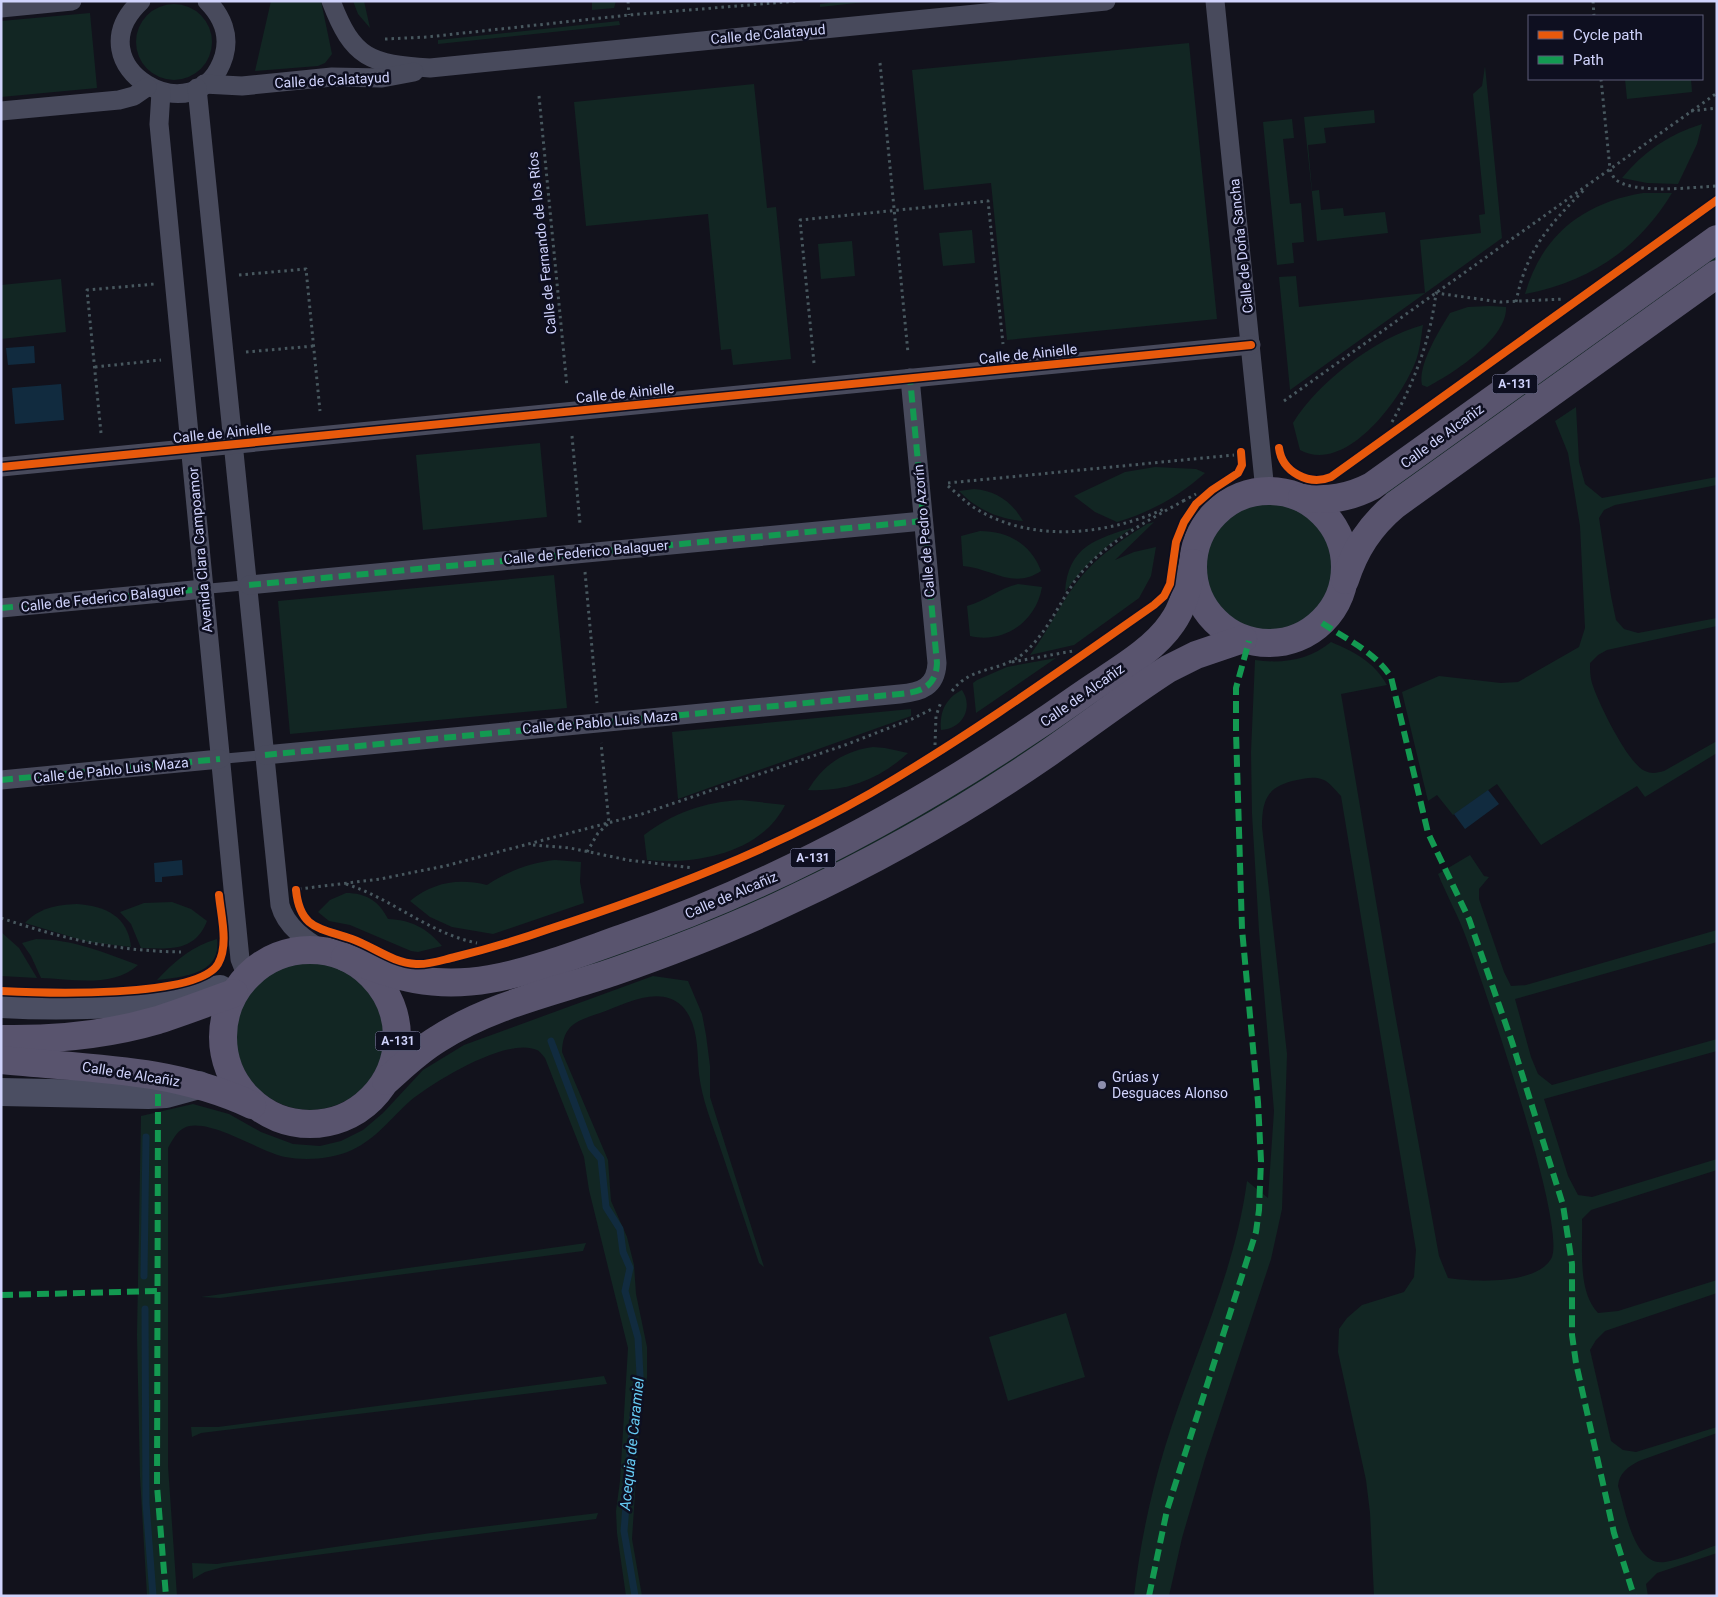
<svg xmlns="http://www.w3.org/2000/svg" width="1718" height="1597" font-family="Roboto,sans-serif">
<rect width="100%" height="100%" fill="#12121c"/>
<g fill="#122623">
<polygon points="271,1 321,1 332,54 325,63 318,66 255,71"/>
<polygon points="353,1 364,1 370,28 358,14"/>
<polygon points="592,1 616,1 614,8 592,10"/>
<polygon points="843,1 874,1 820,7 820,4"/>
<circle cx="174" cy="42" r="38"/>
<polygon points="90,13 97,88 1,97 1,21"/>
<polygon points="619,21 620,25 438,44 438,40"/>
<polygon points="1189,43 1217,319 1007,340 991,183 924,190 912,70"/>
<polygon points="1485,66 1502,238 1290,390 1279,277 1296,276 1299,307 1425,293 1420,240 1481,233 1479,215 1485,214 1473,94 1482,86"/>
<polygon points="1625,79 1691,79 1692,92 1627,99"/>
<polygon points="754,84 767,208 776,207 791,359 733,365 731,349 721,350 708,214 586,226 574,102"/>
<polygon points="1374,110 1375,123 1324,128 1326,143 1308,145 1312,191 1319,190 1321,210 1343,208 1344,216 1385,212 1388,233 1317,241 1304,117"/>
<polygon points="1292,119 1294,138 1283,139 1290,204 1301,203 1304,242 1292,243 1294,263 1277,265 1263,122"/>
<path d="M1702 124 1697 144 1678 184 1647 183 1622 178C1643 152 1669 134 1702 124Z"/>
<path d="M1643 193H1672C1638 249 1589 282 1525 294 1542 235 1583 203 1643 193Z"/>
<polygon points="972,230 975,263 943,266 939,233"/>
<polygon points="852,241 855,276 821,279 818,244"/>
<polygon points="1717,253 1717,260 1387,496 1384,492"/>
<polygon points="61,279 66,332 1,339 1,285"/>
<path d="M1490 306 1506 307C1508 338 1452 374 1427 387L1422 385C1417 366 1440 329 1450 313L1468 307Z"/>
<path d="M1423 325C1421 337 1420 351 1415 363 1401 399 1346 475 1300 450L1293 423C1318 382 1377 337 1423 325Z"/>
<path d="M1576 407 1579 462 1585 484 1602 498 1717 477V485L1615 505 1604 510 1599 518 1611 596 1616 620 1624 629 1638 633 1717 618V626L1607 650 1598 655 1590 663C1590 670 1590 678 1593 686 1599 704 1628 764 1645 771 1651 774 1657 773 1664 771L1717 741V753L1645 797 1637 786 1541 845 1497 784 1453 815 1437 795 1428 801 1402 692 1439 676 1501 683 1518 682 1579 647 1585 628 1580 526 1568 453 1555 421Z"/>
<polygon points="540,443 547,517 423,530 416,455"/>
<path d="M1155 467 1196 469 1205 473C1179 496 1151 512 1117 522L1095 512 1074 496 1125 472Z"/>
<path d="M974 489C997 491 1012 502 1023 521 998 519 976 509 959 491Z"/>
<circle cx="1269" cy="567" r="63"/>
<path d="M1154 522 1115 560 1134 552 1156 547 1151 576 1139 598 1074 645 1030 655C1049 630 1061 601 1081 577 1099 555 1123 539 1147 524Z"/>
<path d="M1134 527C1106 545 1084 565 1065 592 1068 546 1096 539 1134 527Z"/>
<path d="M980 531C1008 531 1031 544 1041 571 1013 590 991 568 963 566L961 536Z"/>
<polygon points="554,575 567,708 290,734 278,601"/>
<path d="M1018 584 1042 587C1036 622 1004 644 970 636L967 606C986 601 999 588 1018 584Z"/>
<path d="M1331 642C1355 652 1374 662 1387 685L1341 694 1394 1008 1439 1256 1448 1278C1474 1282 1535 1285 1551 1259 1569 1230 1483 983 1467 940 1459 917 1447 896 1438 874L1470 855 1484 876 1489 877 1479 889V899L1504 972 1511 986 1526 985 1717 930V942L1515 999 1531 1057 1538 1074 1552 1085 1717 1039V1051L1544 1099 1568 1176 1578 1195 1592 1197 1717 1159V1170L1591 1210 1582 1219C1583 1248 1577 1291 1598 1313L1618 1311 1717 1280V1293L1605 1331 1596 1340 1590 1350 1611 1441 1623 1450 1636 1452 1717 1427V1433L1639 1461C1628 1467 1619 1473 1618 1486 1625 1507 1633 1567 1665 1562 1682 1559 1700 1551 1717 1545V1553L1657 1573 1646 1584 1648 1596H1374L1370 1513 1366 1480 1338 1352 1339 1329 1347 1318 1362 1305 1404 1292 1414 1277 1416 1250 1341 796C1336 791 1330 783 1324 780 1315 776 1306 778 1297 780 1268 786 1262 798 1262 827L1287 1054 1282 1209 1271 1259 1205 1459 1182 1538 1169 1596H1134C1140 1545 1150 1496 1165 1447 1192 1359 1235 1273 1247 1181L1268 1198 1274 1111 1259 931 1252 814 1251 752 1255 660C1283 664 1309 660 1331 642Z"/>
<polygon points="1056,658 976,713 973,683 977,680 1007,667"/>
<path d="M1141 666 1144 671C1030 752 913 831 786 890 699 929 610 959 519 989L518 984 606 957Z"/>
<path d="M962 690C974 708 962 729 941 730 939 712 946 698 962 690Z"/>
<polygon points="911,709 911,716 678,799 672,732"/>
<path d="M873 747 885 748 908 753C880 779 846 792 808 790 824 764 844 751 873 747Z"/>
<path d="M741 800 785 805C761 853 696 865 647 860L644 835C673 813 704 802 741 800Z"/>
<path d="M555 860 581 862 580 882 584 903 493 934 452 927 430 917 410 901C434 882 458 878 487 885 509 871 529 863 555 860Z"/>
<path d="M346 893C366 893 379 901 388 919 411 920 427 928 442 946L418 952 411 951 350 925 329 921 318 912 330 900Z"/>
<path d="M172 902 191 909 207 921C195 952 169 949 141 948L131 924 120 912 144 903Z"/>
<path d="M77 904C105 906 128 916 131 947L88 942 25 923C39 908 56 905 77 904Z"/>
<polygon points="1,932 19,948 37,978 1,976"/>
<path d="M36 939C72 939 106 953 138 965 113 988 72 979 41 978L31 956 22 943Z"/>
<path d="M217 939C222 974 183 977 157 980 175 961 192 946 217 939Z"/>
<circle cx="310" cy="1036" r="74"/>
<path d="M653 976 688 981 702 1014 706 1035 710 1066V1097L764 1267 759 1263C746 1224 733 1186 720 1147 712 1123 702 1100 699 1074 697 1052 699 1024 682 1006 659 984 624 1005 600 1013 576 1021 563 1025 562 1052L608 1160 611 1201 627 1237 634 1265 636 1294 647 1347V1377L640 1416 632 1539 642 1596H626L617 1533 616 1511 620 1481 628 1348 589 1190 584 1157 545 1058C543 1056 540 1051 537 1050 508 1036 433 1082 410 1101 391 1118 376 1139 352 1150 332 1159 306 1161 285 1157 260 1152 207 1116 184 1128 176 1132 172 1141 168 1148V1466L177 1596H147L140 1477 137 1335 141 1116 193 1104 229 1114 261 1132 293 1144 320 1146 341 1141 363 1130 383 1113 423 1070 464 1045Z"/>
<polygon points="586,1243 583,1251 220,1298 201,1297"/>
<polygon points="1066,1313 1085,1377 1008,1401 989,1337"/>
<polygon points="604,1376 607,1384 201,1433 192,1437 191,1427 218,1427"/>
<polygon points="598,1513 596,1519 223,1567 205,1572 193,1579 192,1563 217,1564 431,1533"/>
</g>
<g fill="#112b3f">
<polygon points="34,346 35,363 8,365 6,348"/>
<polygon points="61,384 64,420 15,424 12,388"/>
<polygon points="1488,790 1499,804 1465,829 1454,814"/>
<polygon points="182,860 183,875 162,877 162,882 155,882 154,863"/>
</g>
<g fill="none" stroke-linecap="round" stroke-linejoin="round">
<g stroke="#112b3f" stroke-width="7">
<polyline points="551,1041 591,1147 601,1159 606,1207 620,1229 623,1252 630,1268 625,1291 638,1338 641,1394 634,1406 624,1531 635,1596"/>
<polyline points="144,1276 146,1137"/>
<polyline points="145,1309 146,1503 153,1596"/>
</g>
<g stroke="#48585f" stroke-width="3" stroke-dasharray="2.5 4" stroke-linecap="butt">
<polyline points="628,1 629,15"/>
<polyline points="1593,1 1594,16"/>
<polyline points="385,39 427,37 629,15 797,1"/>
<polyline points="880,63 908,353"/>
<path d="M1601 79 1610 169C1611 172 1613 177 1615 179 1633 195 1694 187 1717 186"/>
<polyline points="539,96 567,387"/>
<polyline points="1691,111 1717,108"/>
<polyline points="239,275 306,269 320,411"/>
<path d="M1516 302C1526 251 1548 226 1584 190"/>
<polyline points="246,352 314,346"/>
<polyline points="814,363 800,220 988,201 1003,344"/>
<polyline points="95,367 161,360"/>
<polyline points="1284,401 1717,93"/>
<path d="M1392 422C1415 380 1430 341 1436 293L1500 302 1564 299"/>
<polyline points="101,433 87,290 155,284"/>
<polyline points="572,436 580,524"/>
<polyline points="948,483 1234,455"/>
<path d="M948 486C958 494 967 504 978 510 1034 543 1107 535 1164 509"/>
<polyline points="1183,501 1196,494"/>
<polyline points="585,572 597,703"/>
<polyline points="1012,662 1073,651"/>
<path d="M952 691C972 665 1000 673 1024 653 1048 632 1059 603 1077 578 1104 543 1147 521 1185 500"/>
<polyline points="935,745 936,716 941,702"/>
<polyline points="533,845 570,848 628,860 693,868"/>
<polyline points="587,852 598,833 609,823 601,743"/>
<path d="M346 884C393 899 428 933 477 943"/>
<polyline points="299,889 380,879 445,866 642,814 845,745 912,719 932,709"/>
<path d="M1 918C63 939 116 951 181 952"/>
</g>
<g stroke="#484a5c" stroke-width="10">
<polyline points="204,589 249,585"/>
<polyline points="220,759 265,755"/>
</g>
<g stroke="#484a5c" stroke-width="19">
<path d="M141 1C71 66 198 140 224 56 230 35 222 16 207 1"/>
<path d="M331 1C353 59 370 64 430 68L1106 1"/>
<polyline points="1215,1 1265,491"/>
<polyline points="1,8 72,1"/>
<polyline points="204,84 242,86 332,77 382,78 414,72"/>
<path d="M197 88 280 905C286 927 306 940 324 951"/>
<polyline points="161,92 159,124 235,909 240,959 247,977"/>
<polyline points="1,111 119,100 134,96 147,87"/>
<polyline points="1,467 1251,345"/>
<polyline points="249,585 923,521"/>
<polyline points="1,608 204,589"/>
<path d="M265 755 900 694C921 692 936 687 937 663L910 378"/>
<polyline points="1,780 220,759"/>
</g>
<g stroke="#4b4e62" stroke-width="28">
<path d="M1 1004C75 1008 147 1005 220 989"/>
<polyline points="1,1092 148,1095 166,1094 199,1085"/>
</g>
<g stroke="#59546e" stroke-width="28">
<circle cx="1269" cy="567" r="76"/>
<path d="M1302 498C1328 501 1349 498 1372 486L1717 239"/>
<path d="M1345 580C1355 549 1370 526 1395 505L1717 274"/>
<circle cx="310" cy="1037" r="87"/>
<path d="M345 957C396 977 433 989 490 979 535 971 580 953 623 938 787 881 937 797 1079 697 1108 676 1152 653 1172 623 1185 605 1188 584 1193 563"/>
<path d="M1 1039C54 1040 107 1035 158 1020 183 1012 209 1002 234 993"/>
<path d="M1 1060C88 1069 170 1067 252 1105"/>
<path d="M386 1081C403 1066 418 1051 438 1039 491 1005 553 992 613 972 673 951 733 928 791 900 879 859 964 811 1044 756 1086 727 1126 696 1168 669L1196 655 1243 639"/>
</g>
<g stroke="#139951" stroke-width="6" stroke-dasharray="12 6" stroke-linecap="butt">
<polyline points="249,585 923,521"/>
<polyline points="1,608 204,589"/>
<path d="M1322 623C1346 639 1375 652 1391 677L1428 833 1469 919 1512 1042 1563 1205 1572 1264V1335L1576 1363 1614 1533 1634 1596"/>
<path d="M265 755 900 694C921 692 936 687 937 663L910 378"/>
<polyline points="1,780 220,759"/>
<polyline points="158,1094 157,1486 166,1596"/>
<polyline points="1,1295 159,1291"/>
<polyline points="1149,1596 1167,1510 1256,1232 1259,1210 1261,1161 1258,1102 1242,929 1236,732 1236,688 1249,641"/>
</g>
<g stroke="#0e0f20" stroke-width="11">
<g id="cycleway">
<path d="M1279 448C1282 472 1309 486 1331 477L1717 200"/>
<polyline points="1,467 1251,345"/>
<path d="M296 890C300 930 321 928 352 939 374 947 393 963 416 964 429 965 442 960 455 957 487 949 518 940 549 929 660 893 770 851 871 793 969 736 1061 670 1154 605L1164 596 1170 584 1176 542 1184 522 1196 504 1212 490 1238 473 1242 465 1241 452"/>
<path d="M1 991C40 993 197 999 218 964 229 945 221 916 219 895"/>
</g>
</g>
<use href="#cycleway" stroke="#e8590c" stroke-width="8"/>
</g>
<circle fill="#8e8fae" stroke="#0e0f20" stroke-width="2" cx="1102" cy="1085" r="5"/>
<g text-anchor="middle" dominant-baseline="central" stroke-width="5" stroke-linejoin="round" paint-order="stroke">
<g fill="#0e0f20" stroke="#9698ba" stroke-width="1">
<rect x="1492.5" y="374.5" width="45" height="19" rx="4"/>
<rect x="790.5" y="848.5" width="45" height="19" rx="4"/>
<rect x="375.5" y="1031.5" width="45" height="19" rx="4"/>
</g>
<g font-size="12" font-weight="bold" fill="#d0d3fc">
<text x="1515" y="384">A-131</text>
<text x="813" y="858">A-131</text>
<text x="398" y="1041">A-131</text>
</g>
<g font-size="14" fill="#d0d3fc" stroke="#0e0f20">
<text transform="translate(768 34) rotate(-5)">Calle de Calatayud</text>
<text transform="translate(332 80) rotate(-3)">Calle de Calatayud</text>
<text transform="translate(542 243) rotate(-96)">Calle de Fernando de los Ríos</text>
<text transform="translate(1241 246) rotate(-96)">Calle de Doña Sancha</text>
<text transform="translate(1028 354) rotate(-6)">Calle de Ainielle</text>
<text transform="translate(625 393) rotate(-6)">Calle de Ainielle</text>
<text transform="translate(222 433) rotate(-6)">Calle de Ainielle</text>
<text transform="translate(1442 436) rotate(-36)">Calle de Alcañiz</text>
<text transform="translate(924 531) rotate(-95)">Calle de Pedro Azorín</text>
<text transform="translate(200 550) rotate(-95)">Avenida Clara Campoamor</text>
<text transform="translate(586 552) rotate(-5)">Calle de Federico Balaguer</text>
<text transform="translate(103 598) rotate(-6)">Calle de Federico Balaguer</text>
<text transform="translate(1082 695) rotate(-35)">Calle de Alcañiz</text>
<text transform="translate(600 722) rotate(-5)">Calle de Pablo Luis Maza</text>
<text transform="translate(111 770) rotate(-6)">Calle de Pablo Luis Maza</text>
<text transform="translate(731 895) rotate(-23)">Calle de Alcañiz</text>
<text transform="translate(131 1074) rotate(9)">Calle de Alcañiz</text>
</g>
<g font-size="14" fill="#d0d3fc" stroke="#0e0f20" text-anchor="start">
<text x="1112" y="1077">Grúas y<tspan x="1112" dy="16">Desguaces Alonso</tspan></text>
</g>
<g font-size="15" font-style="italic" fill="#66ccf4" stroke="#0e0f20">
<text transform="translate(632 1444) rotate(-84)">Acequia de Caramiel</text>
</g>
</g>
<rect width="1718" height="1597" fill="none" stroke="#d0d3fc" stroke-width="5"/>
<rect x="1528" y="15" width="175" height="65" fill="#0e0f20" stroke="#5c5d78"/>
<rect x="1538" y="31" width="25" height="8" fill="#e8590c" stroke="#5c5d78"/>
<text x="1573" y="40" font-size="15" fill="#d0d3fc">Cycle path</text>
<rect x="1538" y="56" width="25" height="8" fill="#139951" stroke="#5c5d78"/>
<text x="1573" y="65" font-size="15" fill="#d0d3fc">Path</text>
</svg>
